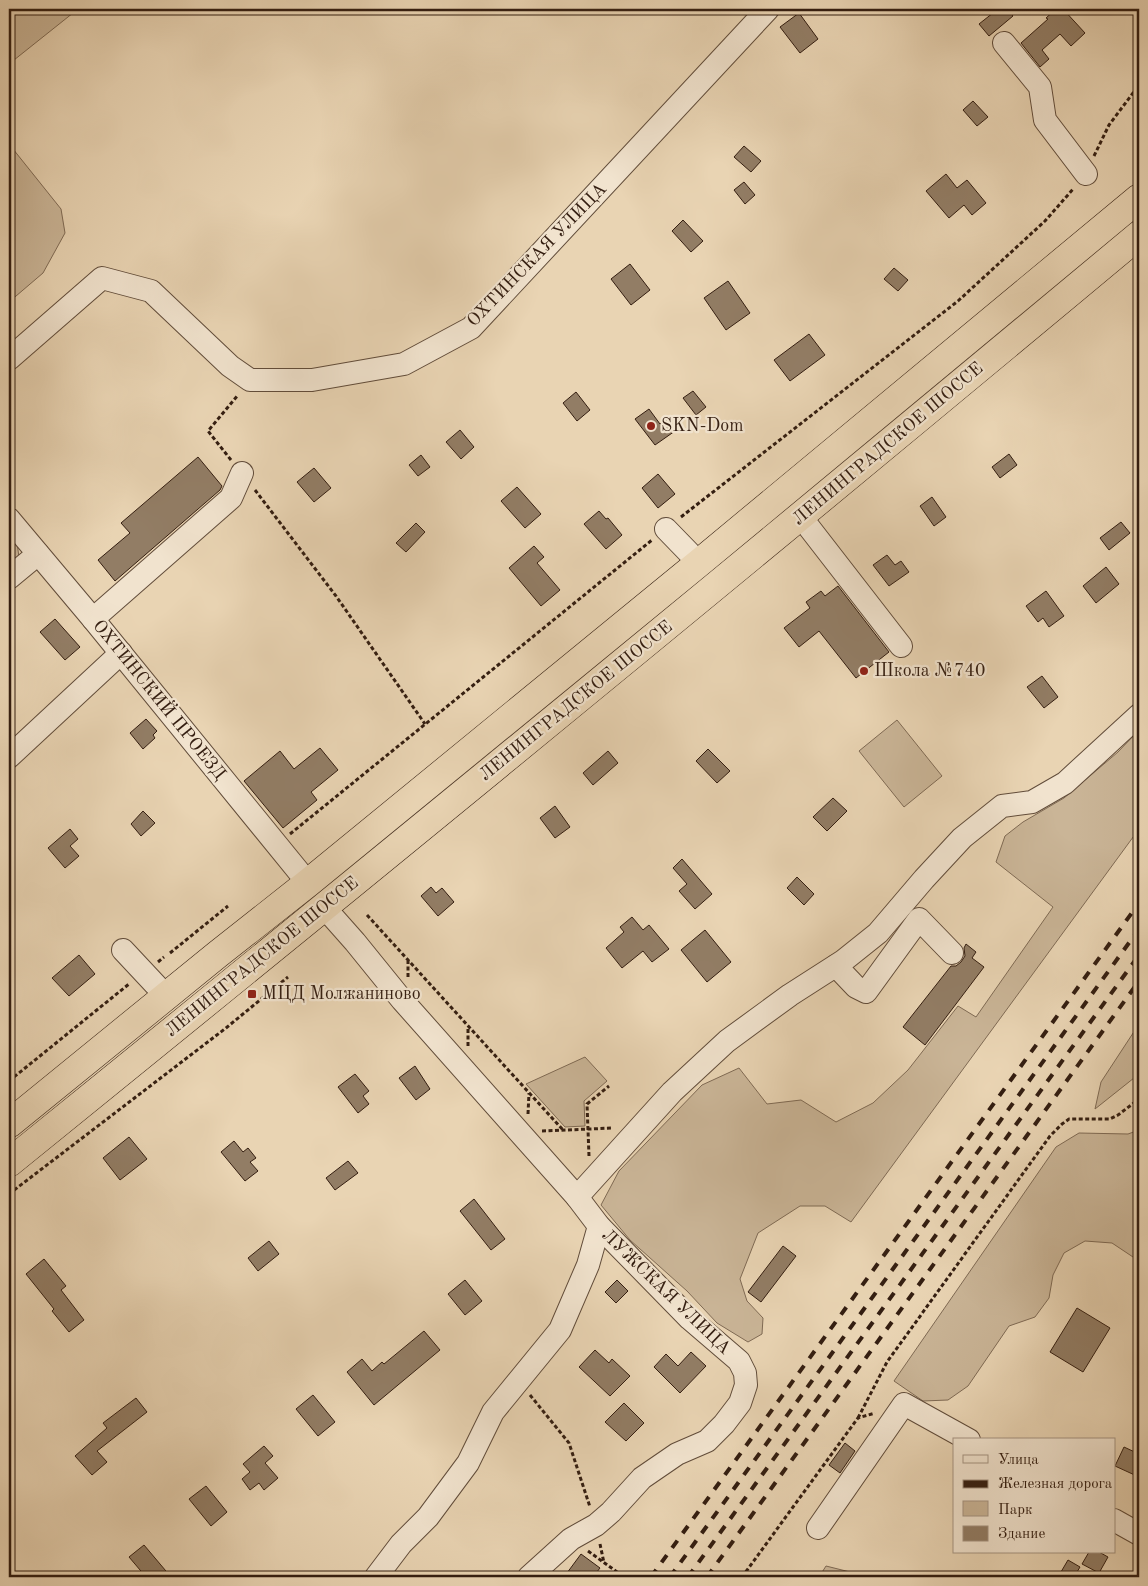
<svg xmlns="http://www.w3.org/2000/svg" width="1148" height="1586" font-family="'Old Standard TT',serif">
<rect width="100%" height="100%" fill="#e9d4b3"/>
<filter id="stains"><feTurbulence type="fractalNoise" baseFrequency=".004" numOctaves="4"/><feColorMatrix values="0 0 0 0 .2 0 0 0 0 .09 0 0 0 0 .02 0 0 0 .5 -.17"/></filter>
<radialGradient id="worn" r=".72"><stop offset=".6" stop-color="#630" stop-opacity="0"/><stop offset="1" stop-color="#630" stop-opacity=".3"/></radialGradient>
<g fill="#cab597" stroke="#7f6a54">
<polygon points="9,9 78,9 9,64"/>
<polygon points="9,144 61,209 65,233 43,273 9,302"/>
<polygon points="9,536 17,543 19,557 9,566"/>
<polygon points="897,720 942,776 904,807 859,751"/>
<polygon points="1139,730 1139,829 851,1222 825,1206 800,1206 758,1233 740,1279 747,1301 763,1318 762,1334 748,1342 717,1323 687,1291 630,1240 601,1205 619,1171 702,1085 739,1068 767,1104 801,1100 836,1122 873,1103 908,1070 958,1006 976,1017 1053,907 996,862 1005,836 1023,822 1064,798 1118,752"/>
<polygon points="1139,1024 1139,1074 1095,1109 1101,1082"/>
<polygon points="585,1057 607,1081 584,1101 585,1126 565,1127 526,1084"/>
<polygon points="1139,1130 1139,1258 1133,1257 1112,1243 1085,1241 1064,1253 1053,1275 1049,1298 1035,1317 1009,1326 968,1386 948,1400 923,1401 894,1381 1056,1147 1079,1133 1128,1134"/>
<polygon points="826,1566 850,1572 853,1577 819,1577"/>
</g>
<g fill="#927d65" stroke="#341e11">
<polygon points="998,9 1007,9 1013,16 989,36 979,24"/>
<polygon points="1056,9 1063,9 1085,33 1071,46 1060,34 1042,50 1049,59 1040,67 1021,43 1048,19 1046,18"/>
<polygon points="799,13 818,39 800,53 780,27"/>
<polygon points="973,101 988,117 977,126 963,110"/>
<polygon points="744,146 761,161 751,172 734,157"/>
<polygon points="946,174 957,188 967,180 986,203 972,215 964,205 949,218 926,191"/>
<polygon points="744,182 755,195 745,204 734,190"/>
<polygon points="683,220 703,241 691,252 672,231"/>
<polygon points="630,264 650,290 631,305 611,279"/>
<polygon points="894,268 908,280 898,291 884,279"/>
<polygon points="728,281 750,313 726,330 704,298"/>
<polygon points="809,334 825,355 790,381 774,360"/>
<polygon points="693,391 706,407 696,415 683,398"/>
<polygon points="576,392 590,410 577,421 563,403"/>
<polygon points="649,409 660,424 666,420 675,431 655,445 635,419"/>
<polygon points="460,430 474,447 461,459 446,442"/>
<polygon points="1009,454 1017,465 1000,478 992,467"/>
<polygon points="421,455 430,467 418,476 409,465"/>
<polygon points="198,457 222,486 220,490 115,581 98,560 130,533 121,523"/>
<polygon points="314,468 331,488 314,502 297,482"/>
<polygon points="658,474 675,494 658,508 642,488"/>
<polygon points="517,487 541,514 525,528 501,501"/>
<polygon points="932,497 946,517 934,526 920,506"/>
<polygon points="599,511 606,519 608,518 622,535 606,549 584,524"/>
<polygon points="1121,522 1130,533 1109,550 1100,538"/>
<polygon points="416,523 425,532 406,552 396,543"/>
<polygon points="534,546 544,557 537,563 560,590 541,606 509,568"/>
<polygon points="887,555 895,565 901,561 909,572 889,586 873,565"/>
<polygon points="1106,567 1119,584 1096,603 1083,586"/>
<polygon points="838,586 889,652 856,678 819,631 799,647 784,628 810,608 806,602 821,591 825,596"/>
<polygon points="1046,591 1064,616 1049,627 1043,618 1038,622 1026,606"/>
<polygon points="55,619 80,647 65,660 40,632"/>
<polygon points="1042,676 1058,697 1044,708 1027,687"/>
<polygon points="146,719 157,731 153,735 155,738 143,749 130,733"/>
<polygon points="320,748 338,770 311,792 317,800 283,828 244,781 280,751 294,769"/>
<polygon points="708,749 730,771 717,783 696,761"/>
<polygon points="608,751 618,763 593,785 583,773"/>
<polygon points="833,798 847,811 827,831 813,817"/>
<polygon points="555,806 570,827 555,838 540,818"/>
<polygon points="143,811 155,823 141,836 131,824"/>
<polygon points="70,829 78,839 70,846 79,856 65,868 48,848"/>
<polygon points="682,859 712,894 695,909 679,891 687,884 673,868"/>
<polygon points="797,877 814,894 804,905 787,888"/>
<polygon points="431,887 436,893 442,888 454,902 438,916 421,896"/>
<polygon points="632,917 643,930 649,925 669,949 652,962 643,951 622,968 606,948 624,932 620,927"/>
<polygon points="705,930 731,962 707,982 681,950"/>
<polygon points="966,944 976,952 972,958 984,967 925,1045 903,1027 951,966 956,966 961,962 965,956 964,948"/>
<polygon points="79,955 95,974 69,996 52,978"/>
<polygon points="415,1066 430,1089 416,1100 399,1078"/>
<polygon points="355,1074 369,1091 363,1096 369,1104 358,1113 338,1087"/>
<polygon points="129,1137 147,1159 120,1180 103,1158"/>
<polygon points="234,1141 243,1152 248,1148 256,1158 250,1162 258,1171 245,1181 221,1152"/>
<polygon points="348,1161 358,1173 335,1190 326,1178"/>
<polygon points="474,1199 505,1239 491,1250 460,1211"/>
<polygon points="269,1241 279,1254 258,1271 248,1258"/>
<polygon points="783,1246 796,1256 761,1302 748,1292"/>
<polygon points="44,1259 66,1286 61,1290 84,1320 69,1332 52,1311 54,1309 26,1274"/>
<polygon points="465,1280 482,1301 465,1315 448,1294"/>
<polygon points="617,1280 628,1291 616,1303 605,1292"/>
<polygon points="1077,1308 1110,1328 1083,1372 1050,1352"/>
<polygon points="424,1331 440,1350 374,1405 347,1372 362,1359 372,1371 382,1362 384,1364"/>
<polygon points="595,1350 609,1363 612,1359 630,1376 610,1396 579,1367"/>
<polygon points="691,1352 706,1366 680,1393 654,1367 666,1354 678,1366"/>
<polygon points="313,1395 335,1422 318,1436 296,1409"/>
<polygon points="136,1398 147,1412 97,1451 107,1462 92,1475 75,1456 107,1428 103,1423"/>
<polygon points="624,1403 644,1423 626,1441 605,1422"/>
<polygon points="845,1443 855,1451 840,1473 829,1465"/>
<polygon points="264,1446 273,1456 265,1463 278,1478 264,1490 259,1483 250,1490 242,1479 250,1472 243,1464"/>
<polygon points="1124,1447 1139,1454 1139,1477 1115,1466"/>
<polygon points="206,1486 227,1512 211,1526 189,1499"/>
<polygon points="144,1545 171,1577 146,1577 129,1557"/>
<polygon points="1089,1552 1099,1552 1108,1557 1099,1573 1082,1564"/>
<polygon points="581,1554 600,1568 593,1577 564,1577"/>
<polygon points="1068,1560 1080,1567 1074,1577 1058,1577"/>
</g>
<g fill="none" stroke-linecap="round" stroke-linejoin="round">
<g stroke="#614c3a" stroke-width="24">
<g id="minor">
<polyline points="1004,43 1040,87 1045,120 1086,174"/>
<polyline points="9,359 102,278 151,291 230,366 250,380 312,380 404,364 471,328 768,9"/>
<polyline points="801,517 901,646"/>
<polyline points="9,519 93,619 308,883"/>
<polyline points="666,529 699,563"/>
<polyline points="9,578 38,554"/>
<polyline points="93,619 231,498 242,473"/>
<polyline points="9,757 121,653"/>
<polyline points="324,907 355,942 402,1000 577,1197 599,1226 690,1319 739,1361 745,1373 746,1385 740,1403 724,1424 707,1441 677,1454 642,1478 611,1512 596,1525 571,1539 529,1577"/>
<polyline points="123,950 166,996"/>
<polyline points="836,966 856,987 866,992 919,919 952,953"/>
<polyline points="577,1197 672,1092 727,1041 790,995 843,961 878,933 924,879 962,838 1002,806 1032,802 1065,783 1139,715"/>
<polyline points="1114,1520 1139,1534"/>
<polyline points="818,1528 904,1404 969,1440"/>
<polyline points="376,1577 401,1544 428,1517 468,1463 493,1412 560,1330 588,1265 599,1226"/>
</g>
</g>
<g stroke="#341e11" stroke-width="29">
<g id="highway">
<polyline points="9,1124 218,954 308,883 699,563 1139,198"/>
<path d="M9 1163C388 856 765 547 1139 235"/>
</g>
</g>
<g stroke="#341e11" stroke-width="3" stroke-dasharray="4 2.5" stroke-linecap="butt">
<polyline points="1094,156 1109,125 1139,85"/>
<polyline points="231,460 208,431 238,395"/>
<polyline points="255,490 336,596 425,724"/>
<polyline points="681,517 958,301 1045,221 1074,188"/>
<polyline points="290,834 652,540"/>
<polyline points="367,915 563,1130"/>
<polyline points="170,953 228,906"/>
<polyline points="158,962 164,957"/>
<polyline points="408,977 408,961"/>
<polyline points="468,1046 468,1027"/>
<polyline points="9,1081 129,984"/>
<polyline points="528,1114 529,1093"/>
<polyline points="542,1131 613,1128"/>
<polyline points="589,1156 587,1104 609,1086"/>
<polyline points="9,1194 226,1028 288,977"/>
<polyline points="530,1395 569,1443 590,1507"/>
<polyline points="858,1418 887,1362 1050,1136 1062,1124 1069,1119 1110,1119 1118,1115 1139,1099"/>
<polyline points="600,1544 604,1563"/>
<polyline points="588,1551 624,1577"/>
<polyline points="596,1573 602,1577"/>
<polyline points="742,1577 858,1418 875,1413"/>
</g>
<use href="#minor" stroke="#f1e3ce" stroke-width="22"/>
<use href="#highway" stroke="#e9d4b3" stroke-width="28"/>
<g stroke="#341e11" stroke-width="4" stroke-dasharray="9 9" stroke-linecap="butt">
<polyline points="651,1577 1139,903"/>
<polyline points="670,1577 1139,929"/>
<polyline points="688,1577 1139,955"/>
<polyline points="707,1577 1139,981"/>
</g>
</g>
<g fill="#8f2418" stroke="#f1e3ce" stroke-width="2">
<circle cx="651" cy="426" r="5"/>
<circle cx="864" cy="671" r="5"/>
<rect x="247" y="989" width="10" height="10" rx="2.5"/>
</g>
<g text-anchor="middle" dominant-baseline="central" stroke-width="4.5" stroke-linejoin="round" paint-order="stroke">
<g font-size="18" fill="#341e11" stroke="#f1e3ce">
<text transform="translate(537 255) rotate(-46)">ОХТИНСКАЯ УЛИЦА</text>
<text transform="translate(888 444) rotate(-40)">ЛЕНИНГРАДСКОЕ ШОССЕ</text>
<text transform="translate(159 700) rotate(51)">ОХТИНСКИЙ ПРОЕЗД</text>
<text transform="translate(576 701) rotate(-39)">ЛЕНИНГРАДСКОЕ ШОССЕ</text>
<text transform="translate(262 957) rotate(-39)">ЛЕНИНГРАДСКОЕ ШОССЕ</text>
<text transform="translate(666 1292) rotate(44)">ЛУЖСКАЯ УЛИЦА</text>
</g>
<g font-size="18" fill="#341e11" stroke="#f1e3ce" text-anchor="start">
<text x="661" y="426">SKN-Dom</text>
<text x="874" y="671">Школа №740</text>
<text x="262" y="994">МЦД Молжаниново</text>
</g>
</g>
<rect width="1148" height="1586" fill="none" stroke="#e9d4b3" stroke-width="30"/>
<rect x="10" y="10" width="1128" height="1566" fill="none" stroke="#341e11" stroke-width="2.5"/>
<rect x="15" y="15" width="1118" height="1556" fill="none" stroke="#341e11"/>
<rect x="953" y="1438" width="162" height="115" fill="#f1e3ce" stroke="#a59482"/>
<rect x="963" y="1455" width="25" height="8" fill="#f1e3ce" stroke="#a59482"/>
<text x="998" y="1464" font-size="15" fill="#341e11">Улица</text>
<rect x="963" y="1480" width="25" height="8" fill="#341e11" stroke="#a59482"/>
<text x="998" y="1488" font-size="15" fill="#341e11">Железная дорога</text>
<rect x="963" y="1501" width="25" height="15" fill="#cab597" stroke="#a59482"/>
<text x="998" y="1514" font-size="15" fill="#341e11">Парк</text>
<rect x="963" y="1526" width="25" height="15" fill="#927d65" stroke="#a59482"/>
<text x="998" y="1538" font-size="15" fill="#341e11">Здание</text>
<rect width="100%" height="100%" filter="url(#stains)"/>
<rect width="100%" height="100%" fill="url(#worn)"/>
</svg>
